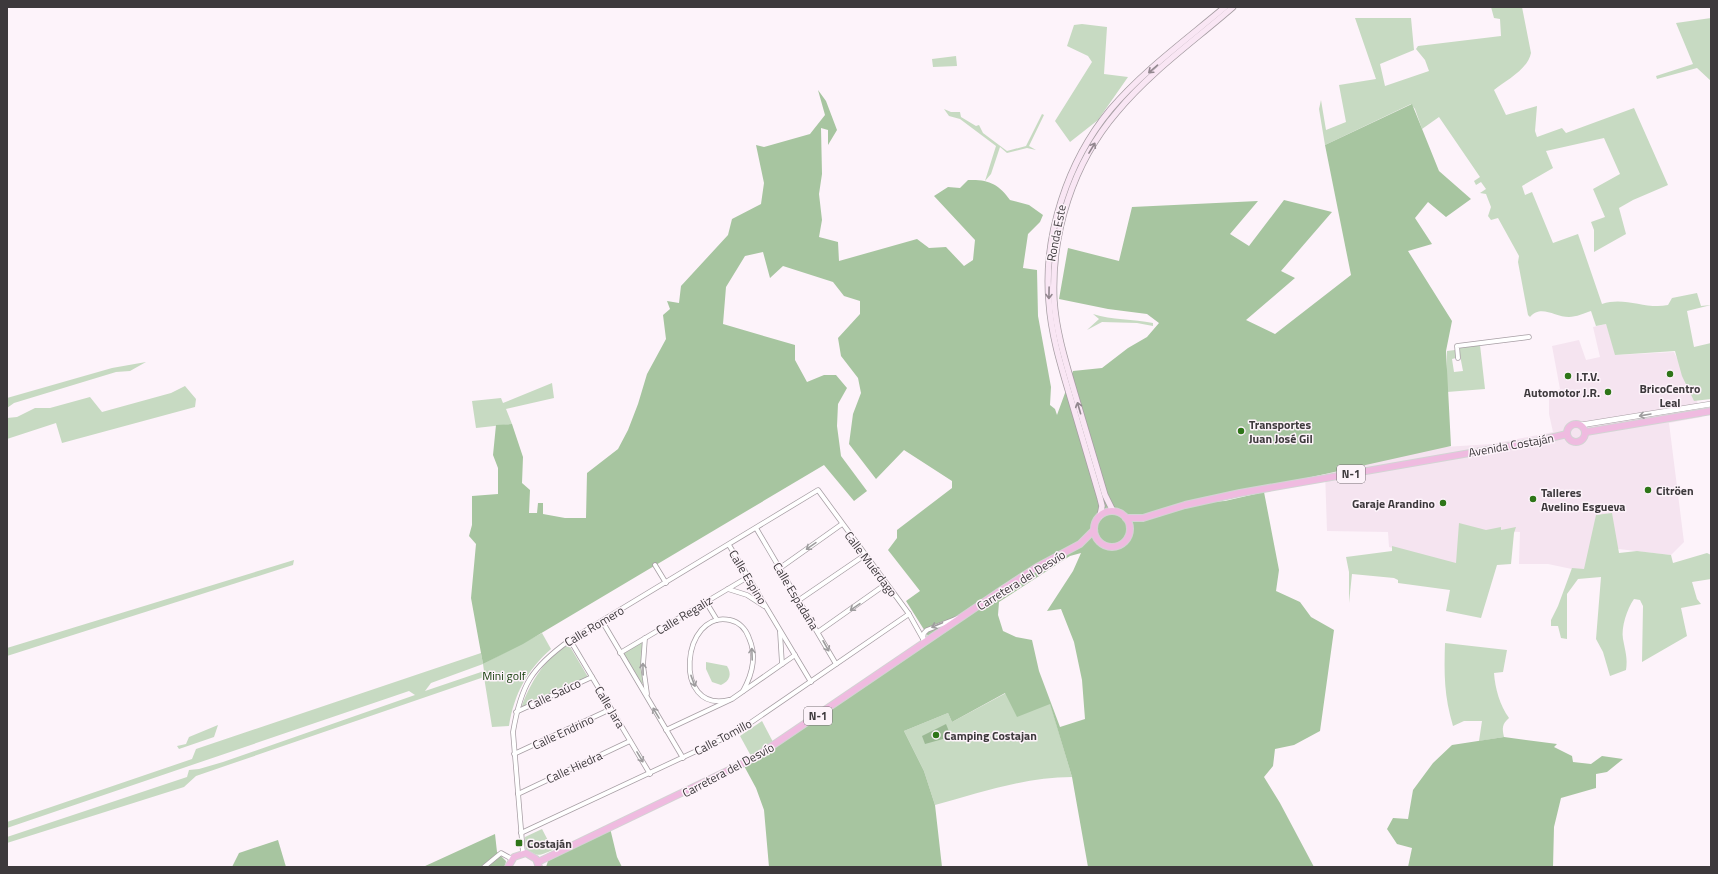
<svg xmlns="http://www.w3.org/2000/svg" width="1718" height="874" font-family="'Titillium Web',sans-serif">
<rect width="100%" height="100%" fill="#fdf3fa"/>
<polygon fill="#f5e4f0" points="1606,324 1616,355 1674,352 1697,401 1702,417 1669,423 1684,542 1671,555 1592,546 1586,572 1548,564 1519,564 1520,532 1462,529 1459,565 1389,547 1388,532 1327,531 1325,471 1397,450 1492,444 1553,432 1549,414 1549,394 1560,389 1552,346 1579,340 1586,360 1600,357 1593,327"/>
<g fill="#c7dac2" fill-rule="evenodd">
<path d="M1491 7H1522L1531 53C1528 69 1507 80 1494 90L1506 115 1537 106 1535 131 1537 137 1562 128 1566 133 1634 108 1668 185 1633 200 1619 208 1626 234 1594 252V230L1591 222 1605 217 1593 189 1620 174 1604 138 1546 151 1553 168 1522 186 1525 195 1532 192 1553 243 1578 234 1602 304C1625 296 1646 310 1668 305L1672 298 1697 293 1701 306 1711 305 1687 311 1694 347 1711 343V399L1694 401 1682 376 1675 351 1615 355 1606 324 1596 326 1591 311C1585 313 1576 317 1569 317 1555 317 1541 304 1530 317L1528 315 1518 262 1519 256 1498 218 1491 220 1488 216 1491 207 1486 194 1480 193 1486 189 1481 182 1476 185 1474 181 1480 177 1439 117 1422 129 1415 109 1411 104 1325 145 1319 109 1321 100 1326 130 1346 122 1339 85 1376 79 1355 18H1411L1414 50 1380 64 1385 86 1429 71 1425 60 1416 49 1418 46 1501 36 1500 19 1494 18Z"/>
<polygon points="1711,18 1711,81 1697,68 1657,79 1656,76 1693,64 1676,23"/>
<polygon points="1082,24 1107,27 1104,74 1128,77 1098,120 1070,142 1055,121 1092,62 1088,56 1067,46 1074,25"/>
<polygon points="956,56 957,66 933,67 932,59"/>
<polygon points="944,109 951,112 960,112 961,117 976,126 979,125 983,133 1007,151 1026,146 1042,114 1044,115 1029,146 1036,150 1027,148 1007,153 1000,147 991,174 985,181 996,146 960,119 949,116"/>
<path d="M1093 314C1112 320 1133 319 1153 323V326L1137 323 1102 322 1087 330 1099 319Z"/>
<polygon points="1480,345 1485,389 1447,392 1447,351 1455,350 1456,358 1452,359 1454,372 1463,371 1459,350 1460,347"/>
<polygon points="146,362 130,371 116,372 14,403 7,408 7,398 112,368"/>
<polygon points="552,383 554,398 506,409 512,424 476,428 472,401 501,398 503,403"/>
<polygon points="185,386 196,399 195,407 62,443 56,423 7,439 7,418 17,417 35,408 50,408 90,397 102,412 171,393"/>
<path d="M1612 513 1619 553 1637 551 1671 555 1673 563 1707 553 1711 555V579L1692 582 1697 599 1701 604 1681 608 1687 636 1642 662 1643 606 1640 600 1634 599C1627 609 1621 627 1623 639 1625 650 1628 659 1626 670L1610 676 1603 652 1596 639 1601 577 1578 579 1567 594V639L1561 638 1558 626H1551V620L1558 606 1572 568 1584 569 1596 515Z"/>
<polygon points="1459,523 1486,530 1501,527 1501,530 1516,527 1514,533 1511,564 1497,565 1481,618 1446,611 1450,590 1398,583 1398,580 1394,578 1352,574 1349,603 1349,572 1346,557 1392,551 1392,546 1456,563"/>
<polygon points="294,560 293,565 7,656 7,648"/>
<path d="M542 633 551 649C527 670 514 694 509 726L492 727 484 677 196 776 184 787 7 843V837L187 777 189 770 199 769 223 762 415 695 409 691 7 828V822L192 759 196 749 481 653 483 664ZM483 664 484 671 425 691 431 683Z"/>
<polygon points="642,642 643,645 641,660 643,683 642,684 623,654"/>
<path d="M1445 643 1507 650 1503 672 1494 673C1495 688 1500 706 1509 718 1502 724 1502 728 1504 737L1479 741 1482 721H1464L1453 726C1444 696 1444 674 1445 643Z"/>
<path d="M569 645 588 677 521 708C529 685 546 655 569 645Z"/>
<path d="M706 662 727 666C732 674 730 681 721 685L712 682 706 669Z"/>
<path d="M1006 693 1050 703 1072 777C1025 777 980 793 935 805L924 771 904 731 948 713 952 722Z"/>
<polygon points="762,721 773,742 751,756 740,736"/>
<polygon points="218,725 214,737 179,749 177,746 186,744 189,737"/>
<path d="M542 829 553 850C538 856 539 857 526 849L525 837Z"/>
</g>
<g fill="#a7c5a0" fill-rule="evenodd">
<path d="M818 90 826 101 837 130 828 145V130L821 128 822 174 819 194 822 220 819 237 838 242 839 261 917 239 929 248 946 247 964 266 973 260 975 240 934 196 948 187 960 188 968 180C988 179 999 184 1010 200L1029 205 1043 215 1040 222 1028 234 1023 268 1037 270 1038 316 1051 387 1050 405 1055 409 1057 415 1073 371 1102 368 1128 348 1147 337 1159 323 1147 314 1108 309 1059 299 1068 248 1119 261 1132 207 1258 201 1230 234 1249 246 1284 200 1332 212 1281 271 1295 278 1246 320 1275 334 1351 275 1325 145 1412 104 1439 171 1471 199 1446 217 1428 202 1415 218 1432 244 1408 251 1452 321 1446 351 1451 446 1195 503 1225 501 1264 492 1279 570 1276 591 1300 602 1311 617 1334 630 1320 731 1294 745 1275 749 1273 766 1264 777 1280 803 1314 867H1088L1072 777 1050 704 1017 717 1005 693 952 722 948 713 904 731 924 771 935 805 942 867H769L764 810 756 788 743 764 933 639 928 636 906 601 920 591 888 550 897 538V530L952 488V481L904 450 876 479 849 444 853 414 861 393 858 378 841 356 838 338 860 314V301L844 296 833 282 783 266 770 278 763 252 745 256 726 287 723 324 795 345V360L807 382 824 375H836L847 388 838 404 837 426 841 456 867 491 854 501 824 465 523 644 483 664 471 598 476 544 469 536 472 525V496L498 494V468L493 455 496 425 512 424 523 457 522 483 530 490 529 513H537L538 503H543V514L565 518H586L587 473 618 449 628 430 638 404 647 374 666 339 663 315 670 309 667 301 679 303 681 286 728 235 732 219 761 204 764 183 756 145 764 147 810 134 825 115ZM1081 553 1073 571 1047 611 1061 609 1074 642 1082 680 1085 719 1060 727 1039 671 1032 640 1016 637 1003 631 998 615 999 602 1070 556Z"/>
<polygon points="1504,737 1557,744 1554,747 1572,756 1573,762 1591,764 1602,756 1623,759 1607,772 1596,774 1596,788 1561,798 1554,827 1553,867 1408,867 1412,848 1397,844 1387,829 1393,818 1408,819 1413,790 1433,763 1452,745"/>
<polygon points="610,828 617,857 622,867 546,867 548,861"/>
<polygon points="495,834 497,852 506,861 505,867 423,867"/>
<polygon points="278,840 286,867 232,867 239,853"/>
</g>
<polygon fill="#9bb994" points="946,724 950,734 943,739 925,744 922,736"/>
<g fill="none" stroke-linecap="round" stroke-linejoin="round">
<g stroke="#a79ea4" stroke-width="5.5">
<g id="minor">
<polyline points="1458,358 1457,346 1529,337"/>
<polyline points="756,528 836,664"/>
<polyline points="729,545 811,682"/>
<polyline points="655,565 666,583"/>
<polyline points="780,568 842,524"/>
<polyline points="728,589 747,595 764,606"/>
<polyline points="799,600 865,555"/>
<polyline points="706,602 717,620"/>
<polyline points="602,621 683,758"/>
<polyline points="780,632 782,664"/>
<polyline points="818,632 886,584"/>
<polyline points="645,638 643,665 647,694"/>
<polyline points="923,639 924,633 927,630 958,618"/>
<polyline points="570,640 650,774"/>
<polyline points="620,653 748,577"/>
<path d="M729 700C671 714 682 609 730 620 739 622 746 629 749 638 757 656 752 675 743 691"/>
<polyline points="516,712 592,677"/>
<polyline points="666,730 732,699 795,655"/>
<polyline points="514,754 611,709"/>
<polyline points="518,794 630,741"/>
<polyline points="521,833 737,732 909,614"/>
<path d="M523 853 513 732C521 685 531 668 570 640L818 490 909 614 923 639"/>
<polyline points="484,867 501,853 512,859"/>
</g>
</g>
<g stroke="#a79ea4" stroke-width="6">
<polyline id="tertiary" points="1581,425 1711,404"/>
</g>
<g stroke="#a79ea4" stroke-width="7">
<g id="secondary">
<path d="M1113 511 1105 495C1095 462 1085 428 1075 394 1066 363 1056 332 1054 300 1051 233 1073 163 1117 112 1150 72 1194 41 1233 7"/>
<path d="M1100 516 1102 506 1100 498C1090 463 1079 428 1069 393 1060 363 1051 333 1049 302 1043 235 1068 161 1110 110 1143 71 1186 40 1225 7"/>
</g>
</g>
<g stroke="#d4d3d4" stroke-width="8">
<g id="trunk">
<circle cx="1576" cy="433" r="9"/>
<polyline points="1586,432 1711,411"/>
<circle cx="1112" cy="529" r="18"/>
<polyline points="1126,518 1143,518 1185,505 1240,493 1533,442 1567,434"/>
<polyline points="538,862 754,758 1000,591 1037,567 1080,544 1094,530"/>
<polyline points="508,867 514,857 526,853 536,859 539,867"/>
</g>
</g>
<use href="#minor" stroke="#fff" stroke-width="4"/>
<use href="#tertiary" stroke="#fff" stroke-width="5"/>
<use href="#secondary" stroke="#f9e6f4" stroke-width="5.5"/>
<use href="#trunk" stroke="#efbbe0" stroke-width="6"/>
</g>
<defs><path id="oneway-shaft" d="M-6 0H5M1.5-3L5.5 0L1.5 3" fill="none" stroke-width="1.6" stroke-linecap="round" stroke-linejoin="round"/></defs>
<g stroke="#92878f">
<use href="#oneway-shaft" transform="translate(1153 69) rotate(139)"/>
<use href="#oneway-shaft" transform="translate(1092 148) rotate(-59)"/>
<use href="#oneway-shaft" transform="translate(1049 293) rotate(91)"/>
<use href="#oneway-shaft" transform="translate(1079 408) rotate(-106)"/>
</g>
<g stroke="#9e9c9e">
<use href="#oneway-shaft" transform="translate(1645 415) rotate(170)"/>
<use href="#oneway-shaft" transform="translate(811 546) rotate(145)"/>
<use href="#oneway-shaft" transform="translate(855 607) rotate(145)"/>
<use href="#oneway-shaft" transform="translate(937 625) rotate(157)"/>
<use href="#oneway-shaft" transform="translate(826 646) rotate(61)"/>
<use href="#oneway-shaft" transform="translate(752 654) rotate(-92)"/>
<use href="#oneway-shaft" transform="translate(643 669) rotate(-91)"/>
<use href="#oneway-shaft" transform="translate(693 681) rotate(70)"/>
<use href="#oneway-shaft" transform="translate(656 713) rotate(-121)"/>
<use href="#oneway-shaft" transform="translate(640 757) rotate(59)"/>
</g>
<g fill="#2e7518" stroke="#fdf3fa" stroke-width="1.5">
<circle cx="1670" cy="374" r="4"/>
<circle cx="1568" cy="376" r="4"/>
<circle cx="1608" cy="392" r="4"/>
<circle cx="1241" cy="431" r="4"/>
<circle cx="1648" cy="490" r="4"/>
<circle cx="1533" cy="499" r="4"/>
<circle cx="1443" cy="503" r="4"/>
<circle cx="936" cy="735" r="4"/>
<rect x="515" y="839" width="8" height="8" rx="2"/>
</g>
<g text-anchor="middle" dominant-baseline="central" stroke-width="3" stroke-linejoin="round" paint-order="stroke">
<g fill="#fdf3fa" stroke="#777175" stroke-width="1">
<rect x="1337" y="465" width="28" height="18" rx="3"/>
<rect x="804" y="707" width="28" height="18" rx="3"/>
</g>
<g font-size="11" font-weight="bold" fill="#3d393c">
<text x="1351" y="474">N-1</text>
<text x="818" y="716">N-1</text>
</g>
<g font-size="12" fill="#3d393c" stroke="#fdf3fa">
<text transform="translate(1056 233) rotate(-79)">Ronda Este</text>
<text transform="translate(1511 445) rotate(-10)">Avenida Costaján</text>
<text transform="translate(871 564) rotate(53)">Calle Muérdago</text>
<text transform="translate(748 577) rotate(59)">Calle Espino</text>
<text transform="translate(1021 580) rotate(-32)">Carretera del Desvío</text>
<text transform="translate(796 596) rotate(59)">Calle Espadaña</text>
<text transform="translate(684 615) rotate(-31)">Calle Regaliz</text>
<text transform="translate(594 626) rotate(-31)">Calle Romero</text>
<text transform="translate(554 694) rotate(-25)">Calle Saúco</text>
<text transform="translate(610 707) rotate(59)">Calle Jara</text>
<text transform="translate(563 732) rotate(-25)">Calle Endrino</text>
<text transform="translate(723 737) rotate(-28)">Calle Tomillo</text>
<text transform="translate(574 767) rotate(-25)">Calle Hiedra</text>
<text transform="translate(728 770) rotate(-28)">Carretera del Desvío</text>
</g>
<g font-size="12" font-weight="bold" fill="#3d393c" stroke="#fdf3fa" text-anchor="start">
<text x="1576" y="376">I.T.V.</text>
<text x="1670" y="388" text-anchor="middle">BricoCentro<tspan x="1670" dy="14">Leal</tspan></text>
<text x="1600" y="392" text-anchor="end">Automotor J.R.</text>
<text x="1249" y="424">Transportes<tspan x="1249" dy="14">Juan José Gil</tspan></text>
<text x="1656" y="490">Citröen</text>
<text x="1541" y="492">Talleres<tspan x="1541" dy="14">Avelino Esgueva</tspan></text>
<text x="1435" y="503" text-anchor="end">Garaje Arandino</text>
<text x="944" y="735">Camping Costajan</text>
<text x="527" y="843">Costaján</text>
</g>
<g font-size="12" fill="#1b4311" stroke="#fdf3fa">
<text x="504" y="675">Mini golf</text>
</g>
</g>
<rect width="1718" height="874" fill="none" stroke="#3d393c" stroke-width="16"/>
</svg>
